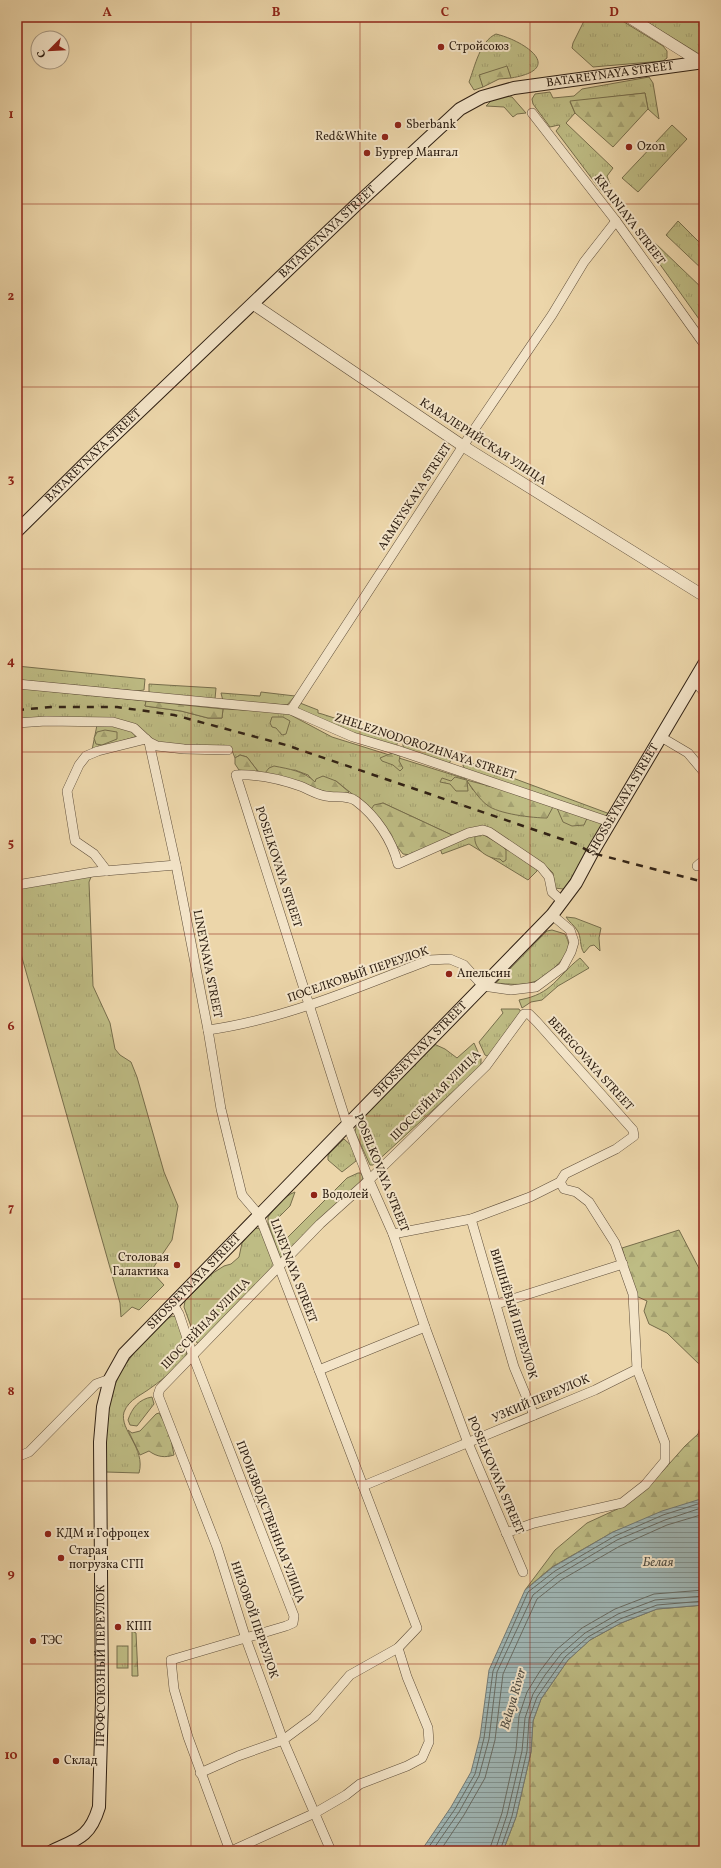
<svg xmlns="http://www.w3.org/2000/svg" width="721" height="1868" font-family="Vollkorn,serif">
<defs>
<pattern id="grass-tufts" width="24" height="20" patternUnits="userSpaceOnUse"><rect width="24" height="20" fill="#bebc84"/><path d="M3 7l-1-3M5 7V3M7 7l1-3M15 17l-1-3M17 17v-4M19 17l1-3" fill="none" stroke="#a4a171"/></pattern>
<pattern id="forest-firs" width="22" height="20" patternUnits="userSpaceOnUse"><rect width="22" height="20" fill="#bebc84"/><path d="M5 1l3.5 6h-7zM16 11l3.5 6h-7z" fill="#a4a171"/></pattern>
<pattern id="water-rules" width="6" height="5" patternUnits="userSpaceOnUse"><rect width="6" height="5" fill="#9fb6b5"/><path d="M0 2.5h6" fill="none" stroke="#829492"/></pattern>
</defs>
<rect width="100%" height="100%" fill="#ecd6aa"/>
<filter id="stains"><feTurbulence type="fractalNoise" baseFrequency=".005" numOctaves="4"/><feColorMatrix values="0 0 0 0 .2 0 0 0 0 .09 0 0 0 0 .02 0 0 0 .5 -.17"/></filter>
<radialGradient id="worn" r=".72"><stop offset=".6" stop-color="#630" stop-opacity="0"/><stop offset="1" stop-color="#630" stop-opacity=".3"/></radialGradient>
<g fill="url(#grass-tufts)" stroke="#776e4c">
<polygon points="586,17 616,17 663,46 667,51 667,58 663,61 593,67 572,48 573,43"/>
<polygon points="639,17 704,17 704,56 699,54"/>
<path d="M496 34C525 41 566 69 511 78L507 67 480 75 483 87 474 90 469 82C475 66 480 41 496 34Z"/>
<polygon points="649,77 653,83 659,119 648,109 645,93 570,102 575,113 566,123 613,168 607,176 610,184 602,192 556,131 560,126 559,125 550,127 533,104 532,99 535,94 550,92 553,98 574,96 582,89"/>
<polygon points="505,96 512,97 526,113 517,114 513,117 504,107 486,106 495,97"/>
<polygon points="672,125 687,139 638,192 622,178"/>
<polygon points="678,221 704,247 704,271 666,235"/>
<polygon points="655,243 704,290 704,326 649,249"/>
<polygon points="17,666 145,679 144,690 137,691 17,680"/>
<polygon points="149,684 216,688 215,699 149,693"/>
<path d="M17 688 146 701 145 706 181 711 208 718H222L223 709 285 712 332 737 466 779 473 790C517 799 562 805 603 822V828L567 885 563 889 555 888 553 873 548 868 488 830 454 836 383 803 370 811 356 797 336 781 315 783 308 775 295 770 262 774 257 770 247 757 240 755 235 758 231 748 156 743 123 722 17 721Z"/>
<polygon points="261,692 295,696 287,705 223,701 221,693 260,696"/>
<polygon points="300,703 318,710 318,713 322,714 399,739 396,747 353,734 298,709 297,705"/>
<path d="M97 725C109 726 129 725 138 736L92 750Z"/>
<polygon points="403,740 452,758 448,766 406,751 403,746"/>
<polygon points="464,760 610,814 604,816 465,769 463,766"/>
<polygon points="479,832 486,833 537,868 537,871 528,880 469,844 442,854 440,848"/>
<polygon points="93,872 89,882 93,986 110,1023 115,1049 120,1055 131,1062 137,1077 164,1172 178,1206 172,1240 151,1271 164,1285 139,1310 132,1307 121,1317 120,1303 17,940 17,885"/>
<path d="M566 917 575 918 601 928 599 938 600 951 594 945 590 946 584 953C579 946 582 937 577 930 574 925 569 922 566 917Z"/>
<path d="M552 930 565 934C567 939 570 943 568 949 566 959 543 980 533 982 521 986 508 984 496 983L547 931Z"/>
<path d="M580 958 589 968 558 986 542 1000 531 1002 522 1008 519 1000C553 994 556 977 580 958Z"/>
<polygon points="501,1009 519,1009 521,1012 490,1055 487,1056 485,1055 479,1042 503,1013"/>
<polygon points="474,1043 481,1059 481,1066 373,1165 370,1165 355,1132 356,1127 366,1114 434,1044 445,1049 457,1058"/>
<polygon points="344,1139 354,1148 356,1161 342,1172 328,1160 328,1155"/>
<path d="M358 1173H361L363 1178 359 1184 281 1260 268 1223V1217C275 1208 284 1196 295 1192L290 1206 271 1225 286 1239 347 1178Z"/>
<polygon points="255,1228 263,1229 274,1264 274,1269 199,1343 197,1343 184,1307 185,1301 213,1273 224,1266 231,1264 239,1257 242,1243"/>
<path d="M172 1316 176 1317 187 1350 186 1356C176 1367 164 1379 152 1387 142 1395 129 1399 124 1412 119 1430 146 1448 139 1473L106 1472C106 1430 103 1392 131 1357 141 1343 155 1331 167 1319Z"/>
<path d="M152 1397 154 1404 137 1426 130 1425 128 1420C132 1408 139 1399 152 1397Z"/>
<rect x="117" y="1646" width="11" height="22"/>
</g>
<g fill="url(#forest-firs)" stroke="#776e4c">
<polygon points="507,66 511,78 499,79 483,87 479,75"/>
<polygon points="645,93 648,109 613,147 575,113 570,101"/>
<polygon points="146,701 223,709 222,718 208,718 181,711 145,706"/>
<polygon points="272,717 283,717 290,721 286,734 282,735 276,728 272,727 270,723"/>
<polygon points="105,730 117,732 117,739 102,745 96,744 94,738 97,732"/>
<polygon points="392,753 400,756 399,761 403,768 400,771 393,765 382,761 380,758"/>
<polygon points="240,755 247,757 257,770 256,773 239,770 235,764 235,758"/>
<path d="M274 766C289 769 304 771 315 782L316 779 323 776 336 781 349 792 345 795H336L265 773 269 768Z"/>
<path d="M455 777 512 792 553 807 547 818C533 818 498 814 487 805 479 799 473 789 467 781L468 791H456L450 784 440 782 442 778 451 781Z"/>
<polygon points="383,803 454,836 411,855 403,854 370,811 374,805"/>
<polygon points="557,808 588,816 584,825 572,826 563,822"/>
<path d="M482 834 500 844 506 850V860L503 862 500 859C488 859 473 849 475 836Z"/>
<polygon points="679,1230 704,1278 704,1366 701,1366 667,1333 649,1324 644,1311 647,1301 636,1296 622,1248"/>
<path d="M159 1413 169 1430 174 1455C165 1458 157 1457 149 1451L140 1455 128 1430 132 1433 140 1431 156 1414Z"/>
<polygon points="704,1414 704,1498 613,1532 552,1567 525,1590 555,1550 587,1523 624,1506 662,1472 685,1446 698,1434"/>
<polygon points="704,1605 704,1851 503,1851 516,1817 531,1752 533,1721 541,1699 568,1660 590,1640 621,1623 657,1609"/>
<polygon points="132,1631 136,1633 138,1676 132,1676"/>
</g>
<polygon fill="url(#water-rules)" stroke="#737a75" points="704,1498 704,1605 657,1609 621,1623 590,1640 568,1660 541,1699 533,1721 531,1752 516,1817 503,1851 421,1851 451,1807 471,1772 480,1737 489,1670 525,1590 553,1567 613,1532 662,1511"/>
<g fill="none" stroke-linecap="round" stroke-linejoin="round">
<g stroke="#686c64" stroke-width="1">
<polyline points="426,1851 455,1809 475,1774 484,1738 493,1671 528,1592 555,1571 615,1536 663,1515 704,1502"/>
<polyline points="432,1851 459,1812 479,1776 489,1739 497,1672 533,1595 558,1575 617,1540 665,1520 704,1507"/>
<polyline points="440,1851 464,1815 485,1778 495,1740 503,1674 537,1599 561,1580 620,1546 667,1525 704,1514"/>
<polyline points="489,1851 502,1813 516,1750 519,1716 527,1692 540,1671 556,1650 582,1628 615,1609 654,1594 704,1590"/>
<polyline points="495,1851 507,1815 522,1751 525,1718 533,1694 545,1675 561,1654 585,1633 618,1614 655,1600 704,1596"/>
<polyline points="500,1851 512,1816 527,1751 529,1719 537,1697 565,1657 588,1637 620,1619 657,1605 704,1601"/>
</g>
<g stroke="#5f4e3a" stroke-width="10">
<g id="minor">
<polyline points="532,113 616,221 704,344"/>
<polyline points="694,680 704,692"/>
<polyline points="17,684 291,710 353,737 397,750 610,822"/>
<polyline points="291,710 463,446 552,315 584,262 616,221"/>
<polyline points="17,723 46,721 113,722 134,728 149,742 157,746 184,749 228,750"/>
<polyline points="661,737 688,753 704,772"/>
<polyline points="149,742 176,865 208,1030 221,1109 242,1195 259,1215 319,1370 417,1628 398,1648 350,1675 314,1717 283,1740 238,1756 200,1773"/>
<polyline points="697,866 704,860"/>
<polyline points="107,871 94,854 75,841 67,791 79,765 86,756 98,751 146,739"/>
<polyline points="17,885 93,872 176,865"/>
<path d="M208 1030C285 1019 357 988 429 960L450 959 464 965 483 986 511 990 536 987 563 967 571 952 574 942 570 930 552 915"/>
<polyline points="471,1219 514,1367 534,1415"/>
<polyline points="173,1304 179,1314 193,1356 294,1616 293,1623 286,1626 171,1660 174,1689 188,1737 230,1851"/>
<polyline points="497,1304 623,1264"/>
<polyline points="319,1370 425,1327"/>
<polyline points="17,1457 29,1452 96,1384 110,1379"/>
<polyline points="363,1486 595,1390 637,1369"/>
<polyline points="506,1533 534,1523 622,1503 645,1485 665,1461 665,1443 637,1369 633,1294 615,1243 589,1202 576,1192 564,1189 560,1182"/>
<path d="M523 1572 468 1443 425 1327 393 1234 369 1180 347 1124 236 775C258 774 280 779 300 786 308 789 317 795 326 796 335 798 348 795 356 801 376 816 392 840 398 864L468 833 483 830 489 832 541 867 549 877 552 892 563 902"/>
<polyline points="231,1851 315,1813 346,1795 360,1784 407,1766 422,1758 429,1742 428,1728 407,1677 398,1648"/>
<polyline points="331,1851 283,1740 246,1639 217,1547 158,1395 160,1389 320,1224 369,1180 486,1066 524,1014 529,1014 537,1022 633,1130 634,1136 616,1149 565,1174 560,1182 530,1197 471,1219 393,1234"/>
</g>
</g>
<g stroke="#5f4e3a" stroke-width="12">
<g id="tertiary">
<polyline points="629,17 702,63"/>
<polyline points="253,304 463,446 704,596"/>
</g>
</g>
<g stroke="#302114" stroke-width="14">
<g id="secondary">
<path id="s1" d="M17 531 100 449 356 205 460 109 482 97 514 88 704 62"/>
<path id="s2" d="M52 1851C78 1839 90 1837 99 1807L102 1701 100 1442 103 1407 110 1379 124 1354 552 915 576 883 592 853 704 664"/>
</g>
</g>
<use href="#minor" stroke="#f3e4c8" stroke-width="9"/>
<use href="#tertiary" stroke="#f3e4c8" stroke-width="11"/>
<use href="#secondary" stroke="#f3e4c8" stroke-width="12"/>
<polyline stroke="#302114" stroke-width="2.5" stroke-dasharray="7 7" stroke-linecap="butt" points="17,710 51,707 117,707 174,715 286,745 576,844 592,853 704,882"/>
</g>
<path fill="none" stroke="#8f2418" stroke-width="1" stroke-opacity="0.55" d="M191 17V1851M360 17V1851M530 17V1851M17 204H704M17 387H704M17 569H704M17 752H704M17 934H704M17 1116H704M17 1299H704M17 1481H704M17 1664H704"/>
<g fill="#8f2418" stroke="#f3e4c8" stroke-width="1.5">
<circle cx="441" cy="47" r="4"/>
<circle cx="398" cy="125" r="4"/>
<circle cx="385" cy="137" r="4"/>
<circle cx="629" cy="147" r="4"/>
<circle cx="367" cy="153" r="4"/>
<circle cx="449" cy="974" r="4"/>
<circle cx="314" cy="1195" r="4"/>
<circle cx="177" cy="1265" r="4"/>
<circle cx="48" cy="1534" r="4"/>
<circle cx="61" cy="1558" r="4"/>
<circle cx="118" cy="1627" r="4"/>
<circle cx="33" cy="1641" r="4"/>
<circle cx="56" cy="1761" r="4"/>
</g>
<g text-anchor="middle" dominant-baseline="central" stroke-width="4" stroke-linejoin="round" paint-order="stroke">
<g font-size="12" fill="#302114" stroke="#f3e4c8" text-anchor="start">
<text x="449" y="47">Стройсоюз</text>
<text x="406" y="125">Sberbank</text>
<text x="377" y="137" text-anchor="end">Red&amp;White</text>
<text x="637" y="147">Ozon</text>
<text x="375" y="153">Бургер Мангал</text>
<text x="457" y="974">Апельсин</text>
<text x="322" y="1195">Водолей</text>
<text x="169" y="1258" text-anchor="end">Столовая<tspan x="169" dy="14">Галактика</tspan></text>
<text x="56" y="1534">КДМ и Гофроцех</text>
<text x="69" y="1551">Старая<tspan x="69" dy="14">погрузка СГП</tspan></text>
<text x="126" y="1627">КПП</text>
<text x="41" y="1641">ТЭС</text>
<text x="64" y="1761">Склад</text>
</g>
<g font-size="12" fill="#302114" stroke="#f3e4c8">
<text stroke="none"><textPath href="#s1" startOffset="767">BATAREYNAYA STREET</textPath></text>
<text transform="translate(629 220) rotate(53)">KRAINIAYA STREET</text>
<text stroke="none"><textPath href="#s1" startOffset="431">BATAREYNAYA STREET</textPath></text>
<text transform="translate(483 442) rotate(33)">КАВАЛЕРИЙСКАЯ УЛИЦА</text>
<text stroke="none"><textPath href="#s1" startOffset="107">BATAREYNAYA STREET</textPath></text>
<text transform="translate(415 497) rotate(-57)">ARMEYSKAYA STREET</text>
<text transform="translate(425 747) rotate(18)">ZHELEZNODOROZHNAYA STREET</text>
<text stroke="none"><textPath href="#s2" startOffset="1274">SHOSSEYNAYA STREET</textPath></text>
<text transform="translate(278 867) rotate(72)">POSELKOVAYA STREET</text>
<text transform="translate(207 964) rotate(79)">LINEYNAYA STREET</text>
<text transform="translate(358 975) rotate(-19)">ПОСЕЛКОВЫЙ ПЕРЕУЛОК</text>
<text stroke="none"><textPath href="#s2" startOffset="950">SHOSSEYNAYA STREET</textPath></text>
<text transform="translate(590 1064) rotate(48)">BEREGOVAYA STREET</text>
<text transform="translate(436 1096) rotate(-45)">ШОССЕЙНАЯ УЛИЦА</text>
<text transform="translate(381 1173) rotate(68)">POSELKOVAYA STREET</text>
<text transform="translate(293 1271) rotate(69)">LINEYNAYA STREET</text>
<text stroke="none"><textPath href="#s2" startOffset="626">SHOSSEYNAYA STREET</textPath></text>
<text transform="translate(513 1314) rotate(73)">ВИШНЁВЫЙ ПЕРЕУЛОК</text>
<text transform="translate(206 1324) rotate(-46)">ШОССЕЙНАЯ УЛИЦА</text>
<text transform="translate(541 1399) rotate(-23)">УЗКИЙ ПЕРЕУЛОК</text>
<text transform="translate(495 1475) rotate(67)">POSELKOVAYA STREET</text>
<text transform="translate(270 1522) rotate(69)">ПРОИЗВОДСТВЕННАЯ УЛИЦА</text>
<text transform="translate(254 1620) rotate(71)">НИЗОВОЙ ПЕРЕУЛОК</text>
<text stroke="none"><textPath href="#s2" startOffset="209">ПРОФСОЮЗНЫЙ ПЕРЕУЛОК</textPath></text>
</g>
<g font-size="13" font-style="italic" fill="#514e44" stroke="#f3e4c8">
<text x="658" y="1563">Белая</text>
<text transform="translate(514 1699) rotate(-74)">Belaya River</text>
</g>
</g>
<rect width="721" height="1868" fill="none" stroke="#ecd6aa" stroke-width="44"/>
<g transform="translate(50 50) rotate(246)"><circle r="19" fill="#f3e4c8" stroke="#a59680"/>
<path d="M0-3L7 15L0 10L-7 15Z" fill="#8f2418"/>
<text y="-6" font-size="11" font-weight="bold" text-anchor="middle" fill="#302114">С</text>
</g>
<rect x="22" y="22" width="677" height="1824" fill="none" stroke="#8f2418" stroke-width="1.5"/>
<g font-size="13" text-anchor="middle" font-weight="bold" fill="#8f2418">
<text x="107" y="16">A</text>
<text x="276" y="16">B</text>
<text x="445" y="16">C</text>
<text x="614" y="16">D</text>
<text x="11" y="118">1</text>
<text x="11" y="300">2</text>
<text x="11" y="483">3</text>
<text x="11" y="665">4</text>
<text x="11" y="847">5</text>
<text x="11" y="1030">6</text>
<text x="11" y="1212">7</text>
<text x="11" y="1395">8</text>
<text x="11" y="1577">9</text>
<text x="11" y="1759">10</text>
</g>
<rect width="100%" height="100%" filter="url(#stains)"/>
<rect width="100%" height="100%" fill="url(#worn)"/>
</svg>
